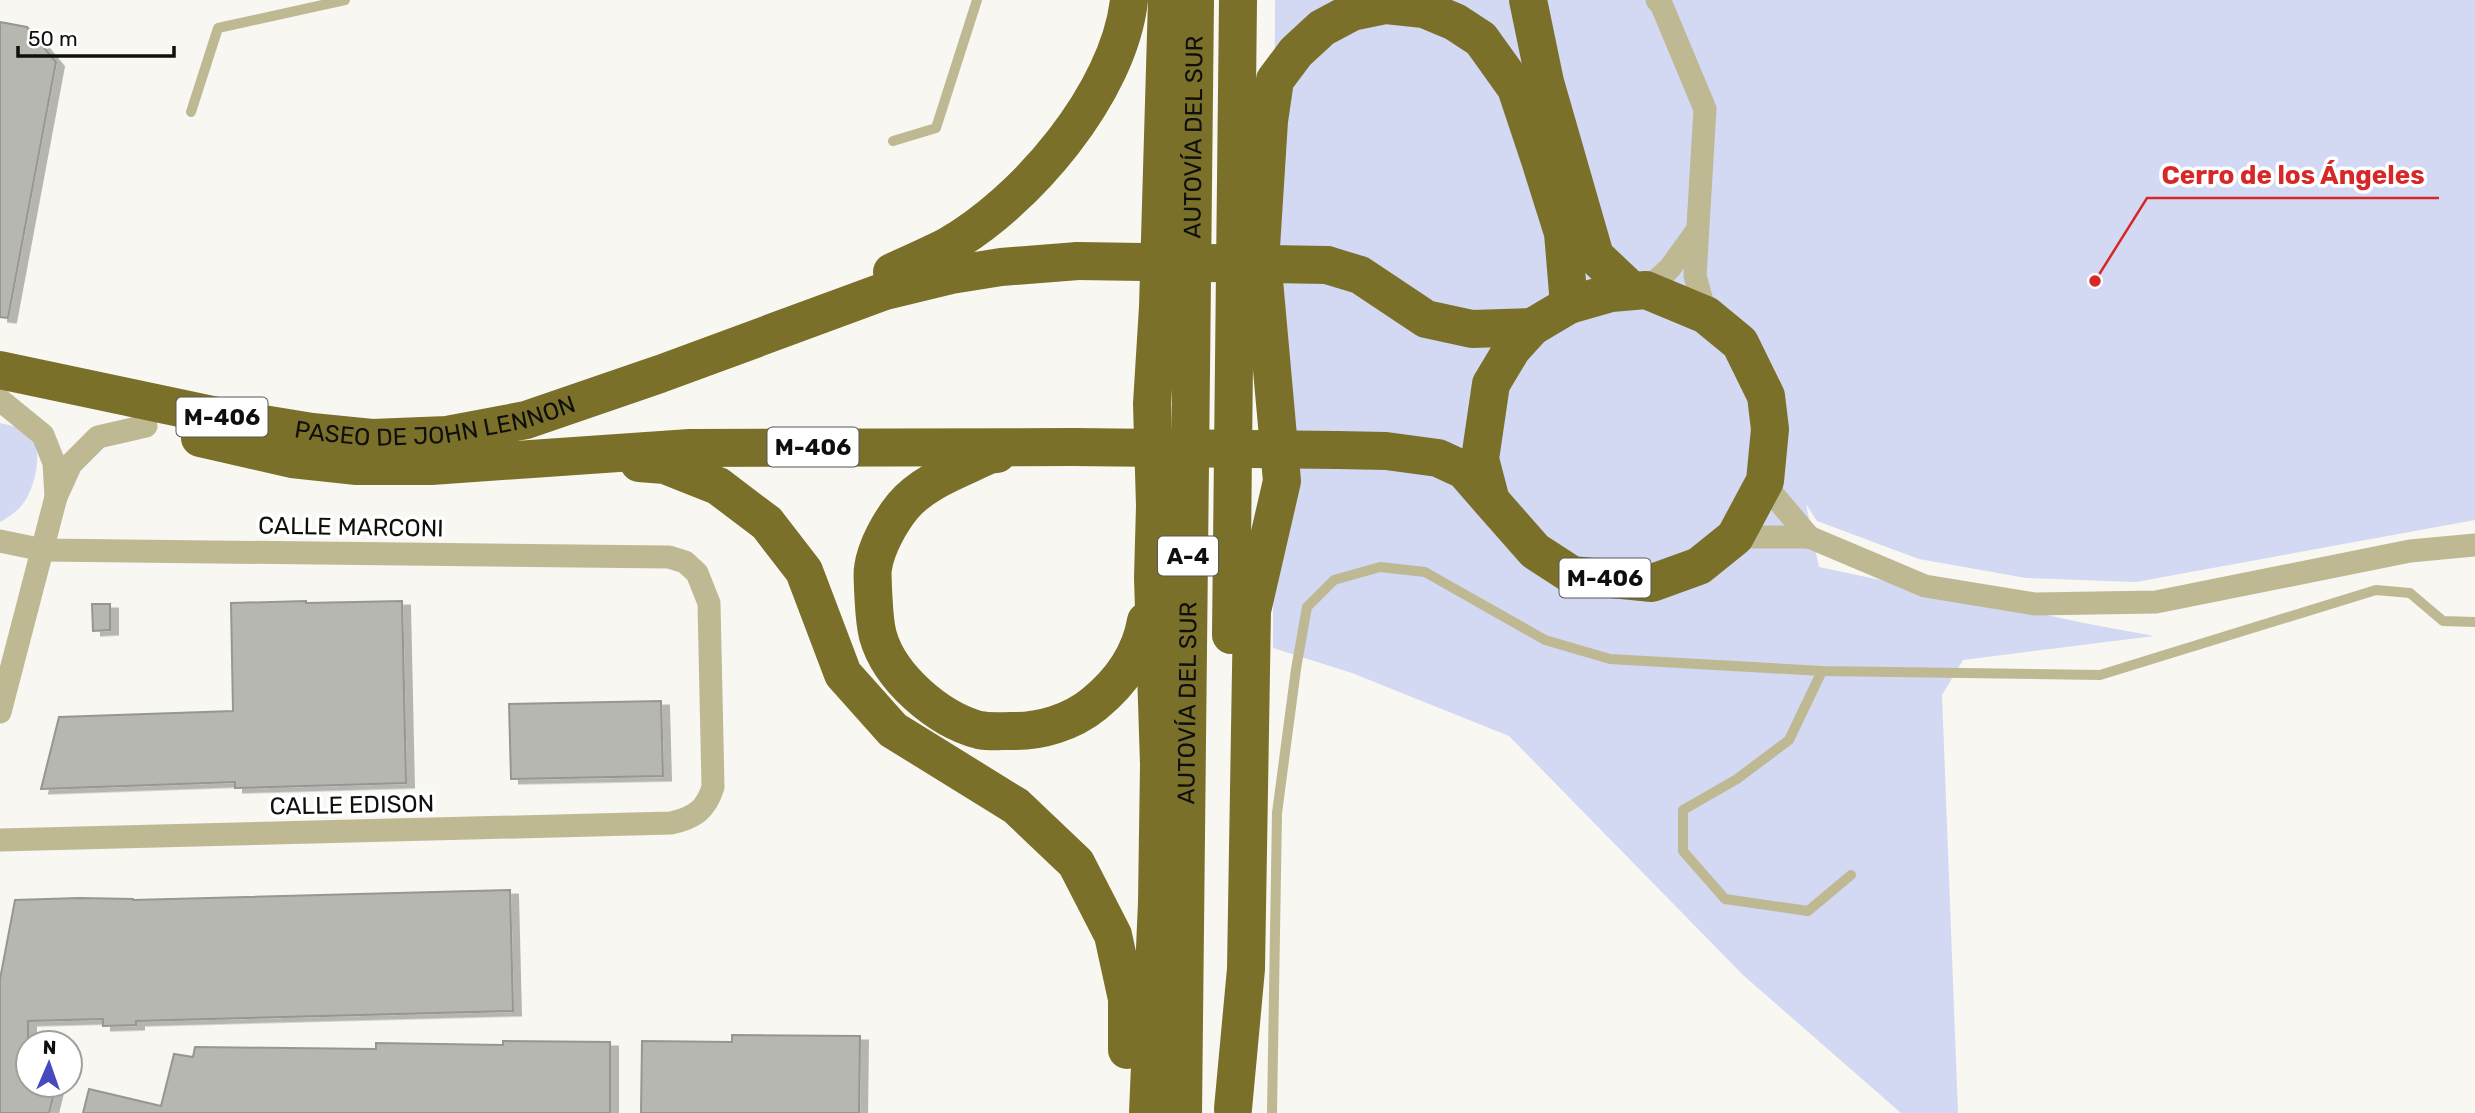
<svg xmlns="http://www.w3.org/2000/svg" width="2475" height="1113" font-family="Rubik,sans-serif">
<defs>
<filter id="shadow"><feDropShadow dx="8" dy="4.5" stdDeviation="0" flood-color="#0004"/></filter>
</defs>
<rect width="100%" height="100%" fill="#f8f7f2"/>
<g fill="#d3d8f3">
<polygon points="1275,0 2475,0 2475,520 2136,582 2026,578 1919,559 1817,521 1806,504 1819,567 2084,623 2154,636 1963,660 1942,695 1958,1113 1901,1113 1743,975 1509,736 1352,673 1273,648"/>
<path d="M0 423C8 425 20 427 27 432 46 445 35 490 22 505 17 512 7 518 0 522Z"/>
</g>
<g fill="#b7b7b1" stroke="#979691" stroke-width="2" filter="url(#shadow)">
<polygon points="0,22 27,27 56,62 8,318 0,317"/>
<polygon points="306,601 306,603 402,601 406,783 235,788 235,782 41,789 59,717 233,711 231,603"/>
<polygon points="92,604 110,604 110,630 93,631"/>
<polygon points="661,701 663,776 511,779 509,704"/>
<polygon points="510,890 513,1011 136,1021 136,1025 103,1026 103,1019 28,1021 28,1085 56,1085 49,1113 0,1113 0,979 15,900 79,898 133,899 133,900"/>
<polygon points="732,1035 860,1036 859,1113 641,1113 642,1041 732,1042"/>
<polygon points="503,1041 610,1042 610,1113 83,1113 89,1089 161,1106 174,1054 193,1057 195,1047 376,1049 376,1043 503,1045"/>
</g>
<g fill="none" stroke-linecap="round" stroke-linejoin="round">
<g stroke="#beb993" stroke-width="10">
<polyline points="191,112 218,28 345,0"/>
<polyline points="893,141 936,128 977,0"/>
<polyline points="1822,671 1789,740 1737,779 1683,810 1683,851 1725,899 1808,911 1851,875"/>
<polyline points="1272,1113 1277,813 1296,669 1307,607 1334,580 1380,567 1425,572 1545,640 1610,659 1822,671 2100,675 2376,590 2410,593 2443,621 2475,622"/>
</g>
<g stroke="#beb993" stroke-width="23">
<polyline points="1657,0 1662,6 1705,109 1695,276 1706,315"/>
<polyline points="1646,290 1670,268 1696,232"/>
<polyline points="0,400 43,435 54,463 56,497 71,464 98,437 146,426"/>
<polyline points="1765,481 1771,492 1809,537"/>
<polyline points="1735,537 1809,537 1925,586 2035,604 2156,602 2410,551 2475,545"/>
<path d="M0 541 43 550 669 557 685 562 697 573 709 603 713 787C706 810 694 818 671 823L0 840"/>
<polyline points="0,712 56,497"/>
</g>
<g stroke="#7b7029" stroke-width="38">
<polyline points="1528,0 1545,82 1595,256 1632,291"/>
<polyline points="1327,265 1360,275 1426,319 1472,329 1532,327"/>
<path d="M892 272C910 264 928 256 946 247 1025 203 1119 93 1129 0"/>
<path id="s1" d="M0 370 227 418 312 432 372 438 447 435 526 420 660 374 885 291 951 275 1001 267 1078 261"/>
<polyline points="200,438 292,459 357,466 431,466 690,448 1073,447"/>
<polyline points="1337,450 1386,451 1438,458 1464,470 1491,501 1535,551 1572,575 1652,583 1699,566 1735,537 1765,481 1770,429 1766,396 1740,343 1706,315 1646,290 1611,293 1569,305 1532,327 1512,349 1491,384 1480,459 1491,501"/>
<path d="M997 454 989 455C960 469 924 481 903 506 890 522 876 547 873 568 872 574 873 582 873 589 874 604 874 621 878 636 890 678 938 719 979 730 989 732 1001 731 1011 731 1040 732 1072 722 1094 704 1121 682 1140 656 1146 621"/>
<polyline points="639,463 665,465 718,486 767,523 804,571 843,674 893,730 1016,806 1076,863 1113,935 1127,999 1127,1050"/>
<polyline points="1231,635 1238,0"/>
<polyline points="1233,1109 1246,969 1252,611 1282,481 1261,247 1269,121 1275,80 1296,52 1322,28 1352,12 1386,5 1424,9 1455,22 1481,39 1516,88 1540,160 1563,233 1569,305"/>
<polyline points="1148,1113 1157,902 1159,764 1153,578 1155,506 1152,404 1158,307 1167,0"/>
<path id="s2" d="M1183 1113 1195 0"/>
</g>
<g stroke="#7b7029" stroke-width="38">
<polyline points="1078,261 1327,265"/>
<polyline points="1073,447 1337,450"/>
</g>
</g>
<g text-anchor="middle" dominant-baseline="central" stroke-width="7" stroke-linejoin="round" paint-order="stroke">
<g fill="#fff" stroke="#575756" stroke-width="2">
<rect x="176.5" y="397.5" width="91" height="39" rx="5"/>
<rect x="767.5" y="427.5" width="91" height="39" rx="5"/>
<rect x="1158" y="536.5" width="60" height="39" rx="5"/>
<rect x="1559.5" y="558.5" width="91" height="39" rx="5"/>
</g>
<g font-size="23" font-weight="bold" fill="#0f0f0d">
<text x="222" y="417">M-406</text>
<text x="813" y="447">M-406</text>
<text x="1188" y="556">A-4</text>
<text x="1605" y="578">M-406</text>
</g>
<g font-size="24" fill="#0f0f0d" stroke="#fff">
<text stroke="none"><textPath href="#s2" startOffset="976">AUTOVÍA DEL SUR</textPath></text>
<text stroke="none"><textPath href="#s1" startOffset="443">PASEO DE JOHN LENNON</textPath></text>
<text transform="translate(351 527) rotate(1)">CALLE MARCONI</text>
<text stroke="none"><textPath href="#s2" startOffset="410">AUTOVÍA DEL SUR</textPath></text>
<text transform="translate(352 805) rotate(-1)">CALLE EDISON</text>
</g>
</g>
<path fill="none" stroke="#d62828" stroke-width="2.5" d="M2095 281L2147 198H2439"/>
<circle fill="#d62828" stroke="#fff" stroke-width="2.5" cx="2095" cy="281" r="7"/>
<g font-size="26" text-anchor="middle" font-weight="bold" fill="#d62828" stroke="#fff" stroke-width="7" stroke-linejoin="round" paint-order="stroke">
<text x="2293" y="184">Cerro de los Ángeles</text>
</g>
<g transform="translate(49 1064) rotate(2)"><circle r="33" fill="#ffffff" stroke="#9f9f9e" stroke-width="2"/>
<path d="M0-5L12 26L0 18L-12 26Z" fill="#474abf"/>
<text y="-10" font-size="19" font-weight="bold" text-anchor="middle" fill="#0f0f0d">N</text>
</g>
<path d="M18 46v10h156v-10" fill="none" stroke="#0f0f0d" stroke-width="3.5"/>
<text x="28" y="46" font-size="21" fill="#0f0f0d" stroke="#ffffff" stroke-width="5" paint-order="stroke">50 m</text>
</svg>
